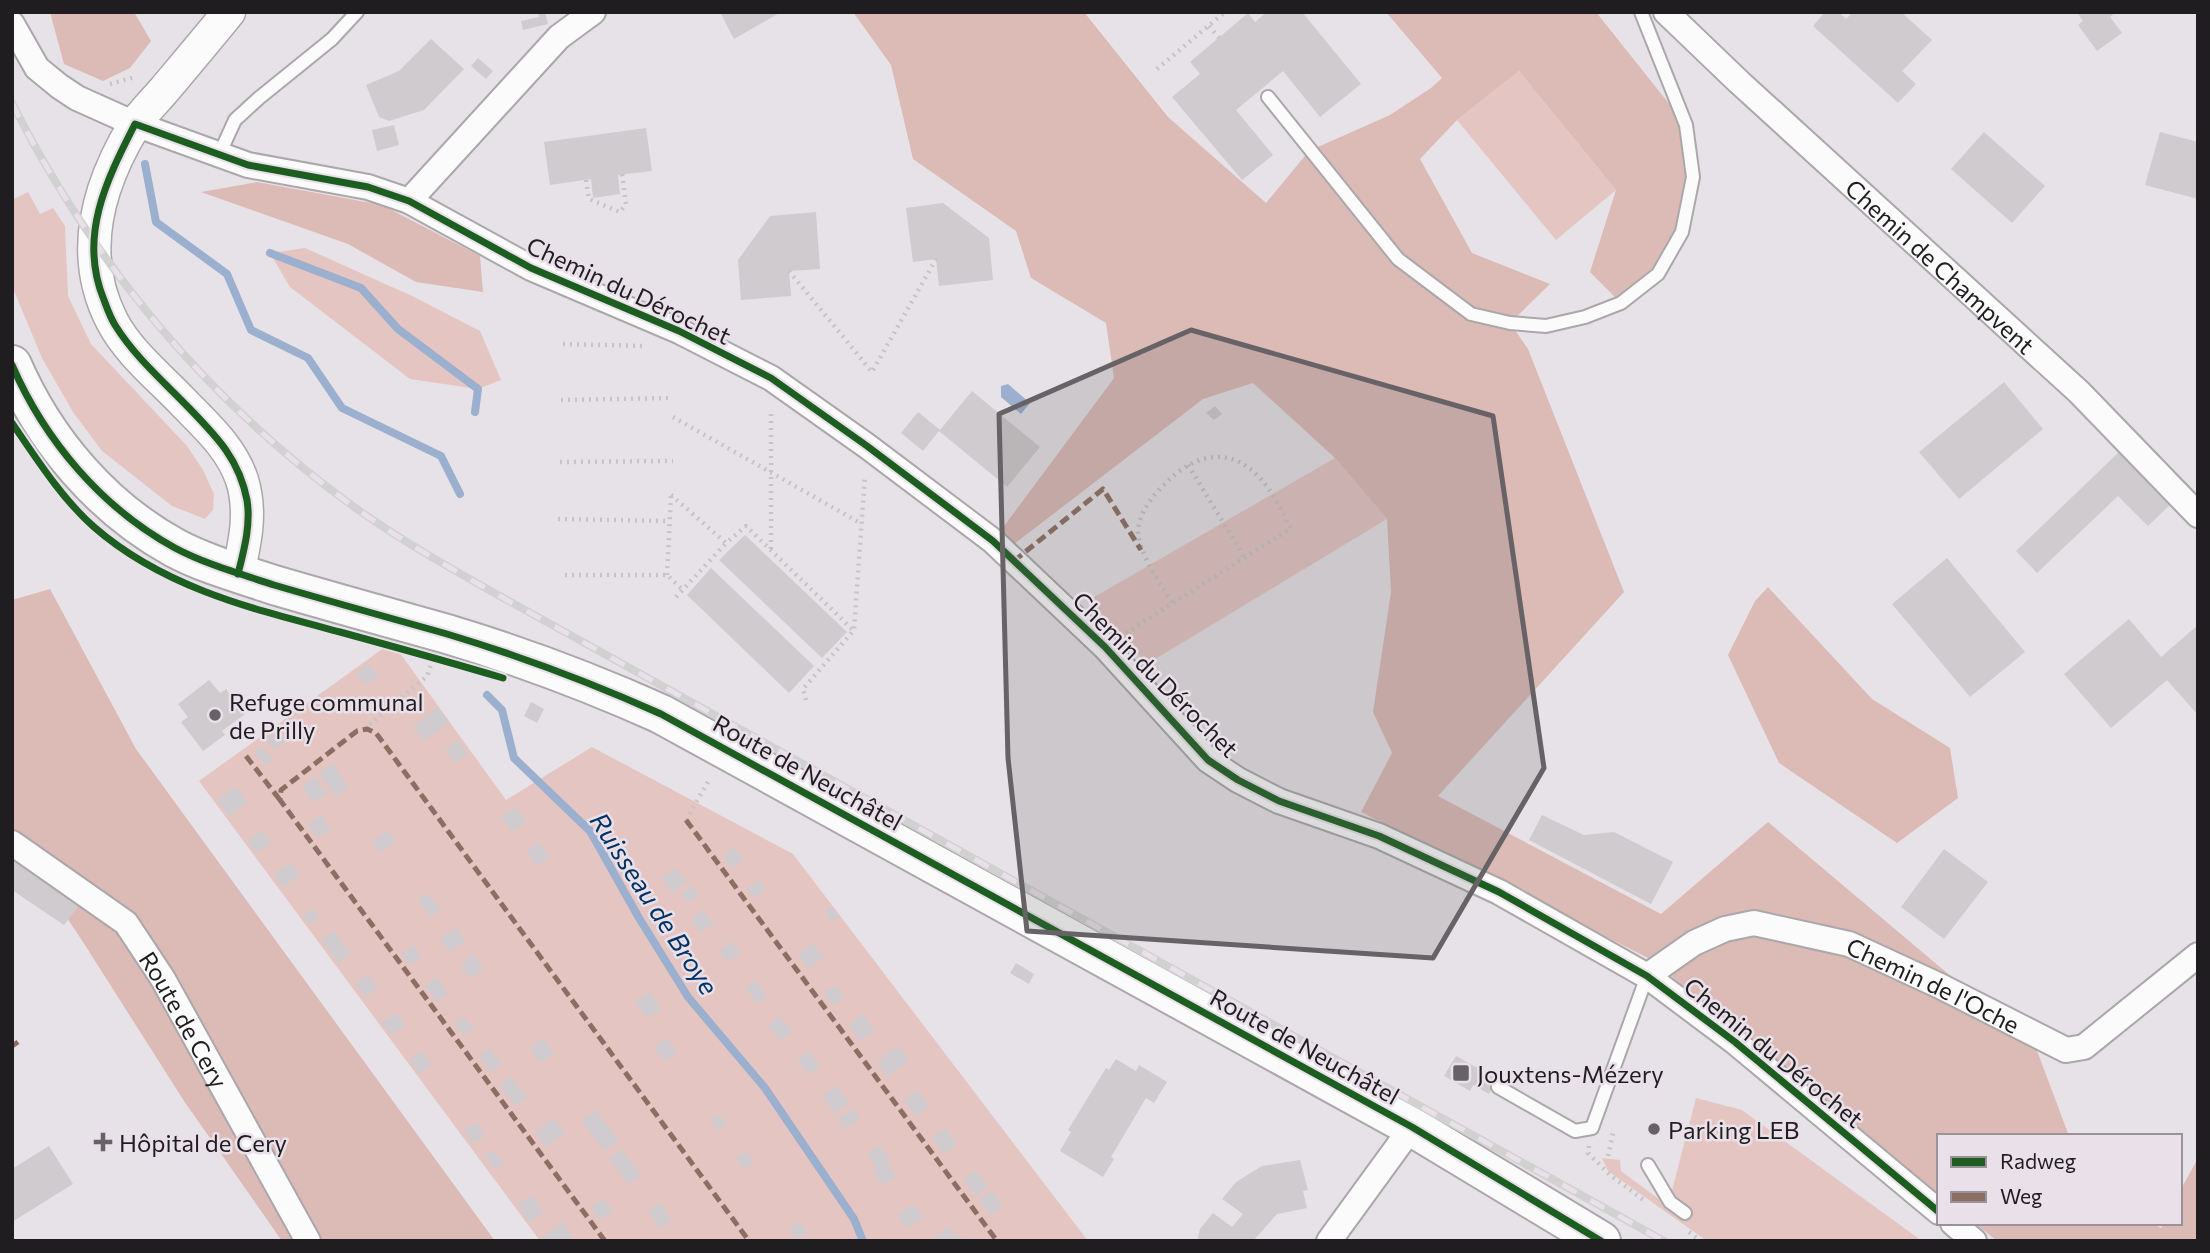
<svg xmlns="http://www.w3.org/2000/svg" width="2210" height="1253" font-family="Commissioner,sans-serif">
<rect width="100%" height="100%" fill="#e7e2e7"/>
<g fill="#e5c5c2">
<polygon points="1519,71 1616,190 1556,240 1457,120"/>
<polygon points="28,192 40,214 53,208 65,226 68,296 91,344 187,446 203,470 214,494 213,510 205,519 172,506 102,451 73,412 42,358 12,286 12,200"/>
<polygon points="305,248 412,296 480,331 501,380 478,389 410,379 290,287 270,253"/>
<polygon points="1335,458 1387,519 1147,664 1089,600"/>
<polygon points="392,642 506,800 592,747 793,854 1088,1241 540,1241 199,781"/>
<polygon points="1696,1098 1742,1110 1922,1241 1707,1241 1608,1171 1602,1158 1620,1160 1621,1171 1668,1206"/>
</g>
<g fill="#dcbab6">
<polygon points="50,12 134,12 151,41 130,68 103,81 64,64"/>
<polygon points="853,12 1084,12 1168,117 1266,203 1309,151 1390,115 1431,88 1442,78 1386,12 1596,12 1686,125 1693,177 1682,232 1658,274 1621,303 1590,272 1616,190 1519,71 1457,120 1420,159 1472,253 1550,284 1510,323 1528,349 1624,592 1438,796 1661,914 1768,822 2036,1048 2069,1136 1939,1136 1939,1194 1650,959 1361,812 1392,753 1373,712 1391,592 1387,519 1335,458 1253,383 1203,399 1009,548 996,537 1114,378 1106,323 1031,278 1016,231 913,159 891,65"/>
<polygon points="257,182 382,205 480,256 483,292 416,282 348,244 201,192"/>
<polygon points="1768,587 1872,699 1950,748 1958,798 1897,843 1779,763 1728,655 1755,601"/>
<polygon points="50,589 136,749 495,1241 282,1241 184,1101 83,942 12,835 12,600"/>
<polygon points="2198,1158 2198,1241 1997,1241 1975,1223 2152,1223 2161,1228 2164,1223 2180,1223 2180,1191"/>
</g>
<polygon fill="#9bb0ce" points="1008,384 1030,403 1021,414 1001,397 1001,386"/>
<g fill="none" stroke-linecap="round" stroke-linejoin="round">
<g stroke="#9bb0ce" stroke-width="8">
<polyline points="145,164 156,222 227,274 251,330 308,358 342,408 441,456 460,494"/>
<polyline points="270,253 361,288 398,329 478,389 475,412"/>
<polyline points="487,695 502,710 514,758 590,831 639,918 688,997 765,1088 854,1219 863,1241"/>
</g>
</g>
<g fill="#d0cbce">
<polygon points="538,12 545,12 548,24 523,30 521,21 539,17"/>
<polygon points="720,12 781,12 734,39"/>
<polygon points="1267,12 1302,12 1361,84 1320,117 1283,71 1236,110 1273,155 1242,180 1172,97 1200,74 1190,62 1248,13 1255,22"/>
<polygon points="1825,12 1839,12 1846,19 1853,12 1901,12 1932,40 1902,71 1916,84 1898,103 1813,26"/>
<polygon points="2077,12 2116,12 2110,17 2122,33 2097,51 2078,25 2083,21"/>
<polygon points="431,39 464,69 424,110 389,121 379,117 366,85 399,71"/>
<polygon points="478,58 493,71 486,79 471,66"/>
<polygon points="394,125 399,145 377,151 372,130"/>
<polygon points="646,128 652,171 618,175 620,194 593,198 591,179 550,185 544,142"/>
<polygon points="1984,132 2045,186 2012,223 1951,169"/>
<polygon points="2160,132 2198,142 2198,199 2145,185"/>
<polygon points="943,203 989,238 993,280 939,286 936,259 913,262 906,208"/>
<polygon points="816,212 820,269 789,271 791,296 741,300 738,260 770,216"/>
<polygon points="2004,382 2043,429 1959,499 1919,452"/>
<polygon points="972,391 1040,447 1007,487 939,431 923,451 901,433 918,412 940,430"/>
<polygon points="1215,406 1222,414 1214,420 1206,413"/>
<polygon points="2121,450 2172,503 2148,526 2118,496 2037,573 2016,551"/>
<polygon points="745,535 847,632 822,658 719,560"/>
<polygon points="1947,558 2025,652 1970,697 1892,604"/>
<polygon points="711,568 814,666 789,693 687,595"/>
<polygon points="2129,619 2161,657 2198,625 2198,715 2167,680 2111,728 2064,674"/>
<polygon points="368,664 378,676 366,686 356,673"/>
<polygon points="209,680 220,693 226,689 245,714 222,731 225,735 203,751 181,722 188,717 178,704"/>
<polygon points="531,702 544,709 537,723 524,716"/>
<polygon points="438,707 449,722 424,741 413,726"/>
<polygon points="278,730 286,741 274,750 265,740"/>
<polygon points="459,740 468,755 454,763 445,749"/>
<polygon points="261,746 273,759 266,766 254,753"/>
<polygon points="332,763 349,787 336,797 319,773"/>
<polygon points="315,777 327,793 314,803 302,786"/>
<polygon points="235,786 248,802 229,816 217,800"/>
<polygon points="515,807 526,822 512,832 501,817"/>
<polygon points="321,815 331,829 317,838 308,824"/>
<polygon points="1542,815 1584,835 1614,832 1673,862 1651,904 1529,840"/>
<polygon points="262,830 271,843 256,853 247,841"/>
<polygon points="387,830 395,842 381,853 372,841"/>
<polygon points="539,842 550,857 537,866 526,851"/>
<polygon points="734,847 743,859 732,868 723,856"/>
<polygon points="1944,849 1988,882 1944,939 1901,907"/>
<polygon points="12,857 79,906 64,925 12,890"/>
<polygon points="291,862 300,875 283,887 274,874"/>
<polygon points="675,868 687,882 672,893 661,879"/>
<polygon points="759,880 766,889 754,898 747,889"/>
<polygon points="693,886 699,895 688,903 681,894"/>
<polygon points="427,893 441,909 431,917 418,900"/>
<polygon points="831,906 839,916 832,921 824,911"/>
<polygon points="312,908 319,917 310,925 303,915"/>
<polygon points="703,910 714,924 701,933 691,919"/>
<polygon points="457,927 466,942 449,952 440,938"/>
<polygon points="334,931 351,954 338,963 321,940"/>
<polygon points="732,941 741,953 728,962 719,951"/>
<polygon points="813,943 824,957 809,969 798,955"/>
<polygon points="414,945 421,958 409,965 402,953"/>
<polygon points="472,954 484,968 471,979 460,966"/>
<polygon points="1016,963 1034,974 1029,984 1010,973"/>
<polygon points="367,974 378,987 367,997 355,984"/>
<polygon points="437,977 448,993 436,1002 425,986"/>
<polygon points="756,980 767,997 757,1004 745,987"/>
<polygon points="835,985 844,998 833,1005 824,992"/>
<polygon points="650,992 661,1009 647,1018 635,1001"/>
<polygon points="396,1013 405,1025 391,1035 382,1023"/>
<polygon points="863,1014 875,1031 860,1041 849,1024"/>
<polygon points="463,1016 474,1028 464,1036 454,1024"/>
<polygon points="780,1016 792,1032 780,1041 768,1026"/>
<polygon points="543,1038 554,1053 541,1063 529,1048"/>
<polygon points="666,1038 677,1051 665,1061 654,1048"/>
<polygon points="898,1046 909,1060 888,1077 877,1062"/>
<polygon points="489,1047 502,1064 491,1072 479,1055"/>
<polygon points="422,1051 432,1064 419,1074 409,1060"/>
<polygon points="808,1051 820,1067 809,1075 797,1059"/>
<polygon points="1456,1056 1497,1079 1489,1094 1473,1085 1470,1091 1444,1076"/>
<polygon points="1116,1059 1136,1071 1139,1065 1167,1082 1154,1103 1146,1098 1111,1157 1114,1159 1103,1177 1060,1151 1071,1132 1068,1130 1106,1068 1109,1070"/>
<polygon points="511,1077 527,1098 516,1106 500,1086"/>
<polygon points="836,1085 849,1103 834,1113 822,1096"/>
<polygon points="918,1090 929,1107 916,1116 904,1100"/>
<polygon points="853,1108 860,1119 845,1129 838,1119"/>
<polygon points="596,1110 618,1140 604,1151 581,1120"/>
<polygon points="719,1114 727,1125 718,1131 710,1120"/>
<polygon points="554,1118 565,1133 546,1147 535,1132"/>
<polygon points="477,1122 485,1136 472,1144 464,1130"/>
<polygon points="945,1128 957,1145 943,1154 932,1137"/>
<polygon points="879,1145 890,1160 886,1162 896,1176 883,1186 873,1172 877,1169 866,1154"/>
<polygon points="49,1146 73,1184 12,1222 12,1169"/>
<polygon points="621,1149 641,1175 628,1184 609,1159"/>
<polygon points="494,1151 504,1163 495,1169 484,1155"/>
<polygon points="746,1151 754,1162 744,1169 736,1158"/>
<polygon points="1300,1160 1308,1190 1303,1191 1307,1208 1277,1214 1253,1241 1197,1241 1200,1229 1213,1213 1232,1227 1243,1214 1222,1199 1236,1182 1262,1166"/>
<polygon points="976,1170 988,1186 976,1196 964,1180"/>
<polygon points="992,1191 1003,1206 991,1216 979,1200"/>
<polygon points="532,1195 543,1213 529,1222 517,1204"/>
<polygon points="603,1198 613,1211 600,1220 591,1207"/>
<polygon points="661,1203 671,1221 659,1228 648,1211"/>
<polygon points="914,1204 923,1217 906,1228 897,1215"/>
<polygon points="563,1221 572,1237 567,1241 542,1241 541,1239"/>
<polygon points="799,1222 807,1232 798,1240 789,1229"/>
<polygon points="949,1226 956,1236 959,1234 964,1241 939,1241 935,1236"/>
</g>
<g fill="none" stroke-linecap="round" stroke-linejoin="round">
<g stroke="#aba7ab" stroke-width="16">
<g id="service">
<polyline points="1268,97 1398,259 1471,314 1510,323 1546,326 1585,317 1621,303 1658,274 1682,232 1693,177 1686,125 1641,12"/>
<polyline points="219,155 235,120 259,98 332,39 357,12"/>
<polyline points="1498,1087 1575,1131 1592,1128 1647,976"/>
<polyline points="1648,1165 1670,1202 1685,1213"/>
</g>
</g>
<g stroke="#aba7ab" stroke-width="28">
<g id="minor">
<path id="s1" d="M1666 12 1739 82 2079 392 2198 515"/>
<polyline points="12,24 37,68 59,86 77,98 135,124 248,165 368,187 409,201 531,268 679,331 771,378 867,446 993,541 1105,647 1208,760 1238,780 1279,801 1379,836 1499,892 1647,976 1735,1042 1939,1212"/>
<polyline points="409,201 559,37 593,12"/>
<path id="s2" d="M12 843 126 923 163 979 308 1241"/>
<path id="s3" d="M1647 976 1694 943 1725 929 1754 923 1849 944 1940 986 2066 1050 2084 1047 2198 955"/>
<polyline points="1953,1223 1974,1241"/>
<polyline points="1329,1241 1412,1127"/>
</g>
</g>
<g stroke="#aba7ab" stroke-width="35">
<path id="tertiary" d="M229 12C208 38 186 64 165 89 155 101 142 113 134 126 97 187 78 255 112 321 128 352 158 376 182 401 205 425 231 447 242 480 252 512 245 542 238 574"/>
</g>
<g stroke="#aba7ab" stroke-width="42">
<path id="primary" d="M12 365C45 441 102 508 175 548 205 564 241 574 274 585 332 602 390 618 447 634 520 656 592 683 661 714L1412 1127 1601 1241"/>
</g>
<g stroke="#c5c5c5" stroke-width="4.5" stroke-dasharray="2 5" stroke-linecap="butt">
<polyline points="1209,26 1219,38"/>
<polyline points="1157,69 1225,12"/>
<polyline points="110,84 135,77"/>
<polyline points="586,180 589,199 620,212 626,204 622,174"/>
<polyline points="789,271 872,372 936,259"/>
<polyline points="563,344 645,346"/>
<polyline points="561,400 673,398"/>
<polyline points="673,417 862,524"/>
<polyline points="560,462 673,461"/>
<polyline points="1188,465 1245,558"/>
<polyline points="671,495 726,543 746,526 853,630"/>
<polyline points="558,519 670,521"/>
<polyline points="771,549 771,410"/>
<polyline points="565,575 667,575 683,590"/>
<polyline points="667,575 671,496"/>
<polyline points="676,597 726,543"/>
<path d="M1126 633 1291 528C1282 512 1273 492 1260 478 1230 446 1196 453 1167 482 1154 494 1139 512 1138 531 1138 553 1161 584 1172 603"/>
<polyline points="806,700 803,689 854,630 865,475"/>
<polyline points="364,729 427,676 432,662"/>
<polyline points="686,820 710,778"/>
<polyline points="1589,1146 1588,1153 1610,1175 1645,1201"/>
<polyline points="1608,1156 1613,1133"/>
<polyline points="1689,1232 1701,1241"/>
</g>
<use href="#service" stroke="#fbfbfb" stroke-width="12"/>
<use href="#minor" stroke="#fbfbfb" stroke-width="24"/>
<use href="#tertiary" stroke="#fbfbfb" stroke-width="32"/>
<use href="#primary" stroke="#fbfbfb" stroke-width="38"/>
<g stroke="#d2d1d2" stroke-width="8">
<path id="rail" d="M12 103C93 264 210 404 357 509 402 541 450 568 498 595L1664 1241"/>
</g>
<use href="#rail" stroke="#e9e0e9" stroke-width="5" stroke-dasharray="16" stroke-linecap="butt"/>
<g stroke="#8d6e63" stroke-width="5" stroke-dasharray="10 5" stroke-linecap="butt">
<polyline points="1014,561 1103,489 1141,550"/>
<polyline points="246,756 280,800"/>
<polyline points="686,820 997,1241"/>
<polyline points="12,1046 18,1042"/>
<polyline points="605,1241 280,800 281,790 357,731 367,729 376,733 749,1241"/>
</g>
<g stroke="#e9e0e9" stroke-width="11">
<g id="cycleway">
<path d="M12 365C45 441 102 508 175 548 205 564 241 574 274 585 332 602 390 618 447 634 520 656 592 683 661 714L1412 1127 1601 1241"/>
<path d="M12 423C36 458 62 499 94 527 164 588 253 609 340 632 395 647 449 662 503 678"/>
<path d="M238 574C244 550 251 525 247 500 239 459 217 437 189 408 163 381 134 356 115 325 110 317 107 308 104 300 78 237 106 181 135 124L248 165 368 187 409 201 531 268 679 331 771 378 867 446 993 541 1105 647 1208 760 1238 780 1279 801 1379 836 1499 892 1647 976 1735 1042 1939 1212"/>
</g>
</g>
<use href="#cycleway" stroke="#1b5e20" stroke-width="7"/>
</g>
<path fill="#666266" fill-opacity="0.2" stroke="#666266" stroke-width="5" stroke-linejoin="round" d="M1191 330 1493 416 1544 768 1433 958 1027 931 1008 758 999 414Z"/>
<g fill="#666266" stroke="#e9e0e9" stroke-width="2.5">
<circle cx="215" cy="715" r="7"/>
<rect x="1452" y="1064" width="18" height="18" rx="3.5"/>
<circle cx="1654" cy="1129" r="7"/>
<path d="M99.5 1131.5h7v7h7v7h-7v7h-7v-7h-7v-7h7z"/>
</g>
<g text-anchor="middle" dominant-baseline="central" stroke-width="5" stroke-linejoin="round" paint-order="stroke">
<g font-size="24" fill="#201d20" stroke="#e9e0e9">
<text stroke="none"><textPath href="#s1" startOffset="374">Chemin de Champvent</textPath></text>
<text transform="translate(629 290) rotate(25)">Chemin du Dérochet</text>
<text transform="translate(1156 674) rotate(45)">Chemin du Dérochet</text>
<text transform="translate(808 772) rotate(29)">Route de Neuchâtel</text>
<text stroke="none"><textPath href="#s3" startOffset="312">Chemin de l'Oche</textPath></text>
<text stroke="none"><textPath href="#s2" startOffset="252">Route de Cery</textPath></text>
<text transform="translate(1305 1046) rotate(29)">Route de Neuchâtel</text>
<text transform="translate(1774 1052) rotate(39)">Chemin du Dérochet</text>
</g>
<g font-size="24" fill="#201d20" stroke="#e9e0e9" text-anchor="start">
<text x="229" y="701">Refuge communal<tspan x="229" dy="28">de Prilly</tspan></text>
<text x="1477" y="1073">Jouxtens-Mézery</text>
<text x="1668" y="1129">Parking LEB</text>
<text x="119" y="1142">Hôpital de Cery</text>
</g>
<g font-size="26" font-style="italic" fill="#003264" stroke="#e9e0e9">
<text transform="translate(655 903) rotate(57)">Ruisseau de Broye</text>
</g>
</g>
<rect width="2210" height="1253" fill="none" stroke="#201d20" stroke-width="28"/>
<rect x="1937" y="1134" width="245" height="91" fill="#e9e0e9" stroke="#999299" stroke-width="2"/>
<rect x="1951" y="1157" width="35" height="10" fill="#1b5e20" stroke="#999299" stroke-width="2"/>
<text x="2000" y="1169" font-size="21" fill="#201d20">Radweg</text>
<rect x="1951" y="1192" width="35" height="10" fill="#8d6e63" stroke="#999299" stroke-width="2"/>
<text x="2000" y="1204" font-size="21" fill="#201d20">Weg</text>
</svg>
